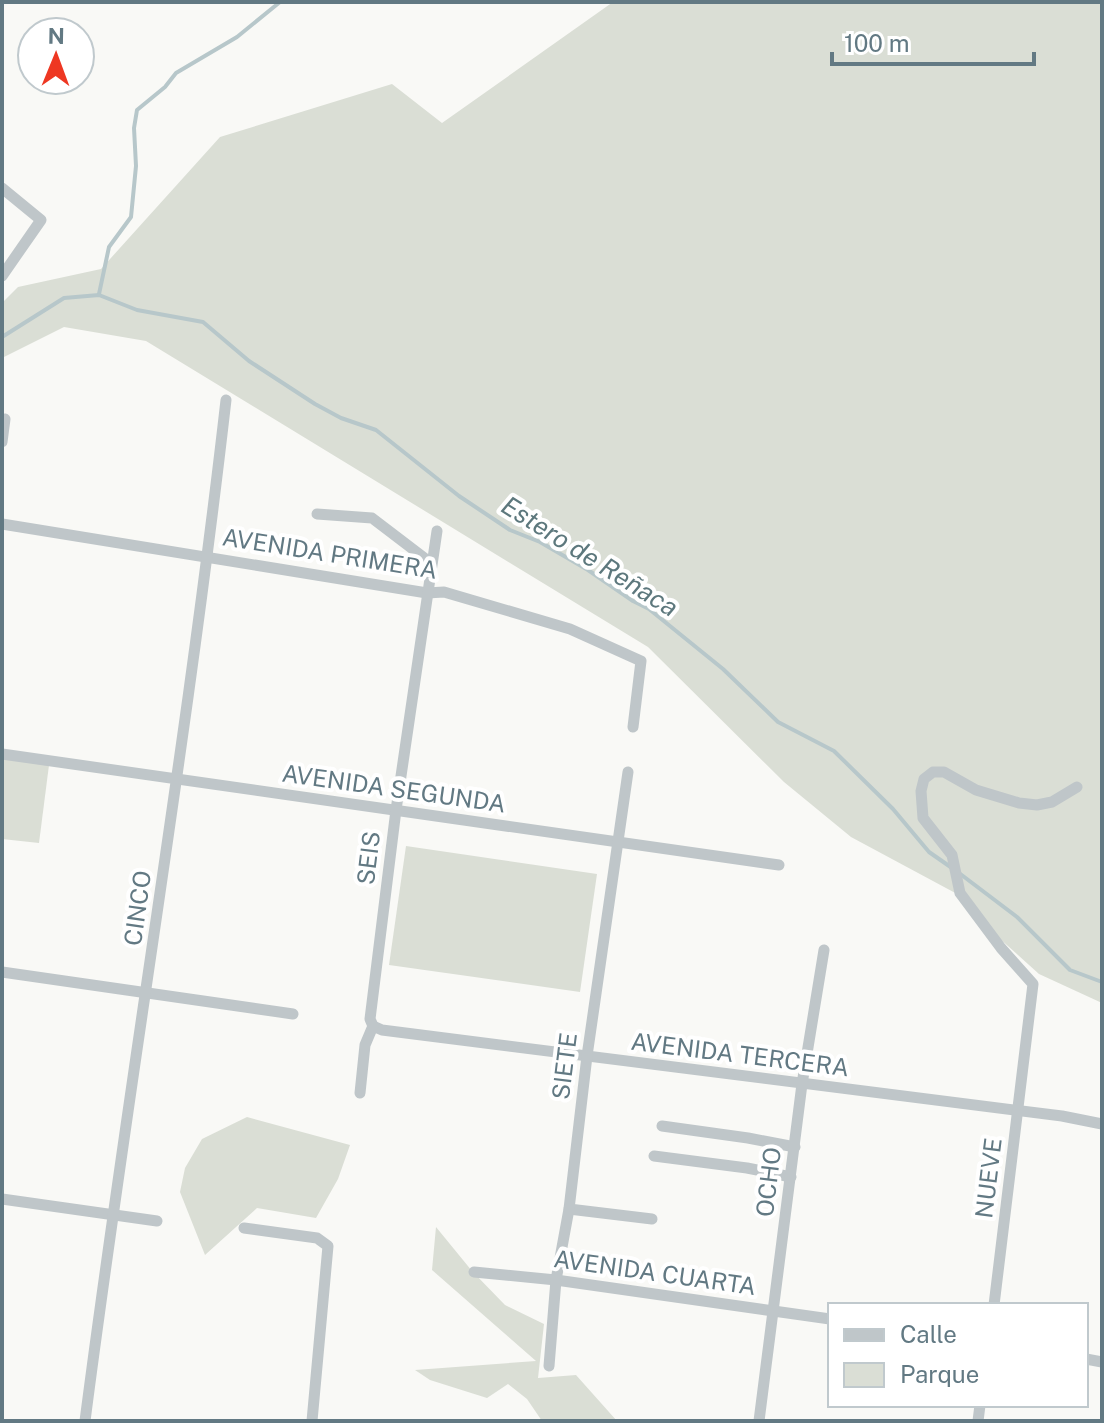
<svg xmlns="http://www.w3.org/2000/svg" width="1104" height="1423" font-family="'Public Sans',sans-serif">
<rect width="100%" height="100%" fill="#f9f9f6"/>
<g fill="#daded5">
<polygon points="613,2 1102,2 1102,1003 1039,974 989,929 959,895 851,837 784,782 648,647 146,341 64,327 2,358 2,303 18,287 101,269 220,137 392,84 442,123"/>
<polygon points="2,758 49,765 39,843 2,839"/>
<polygon points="406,846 597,874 580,992 389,965"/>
<polygon points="247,1117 350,1145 338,1179 316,1218 257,1208 205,1255 180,1192 185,1168 202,1139"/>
<polygon points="436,1227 472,1271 505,1305 544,1324 538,1378 576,1375 617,1421 542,1421 527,1399 508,1384 487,1398 430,1380 415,1370 536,1361 432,1270"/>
</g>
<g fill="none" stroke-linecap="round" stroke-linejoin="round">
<g stroke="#b7c7ca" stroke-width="4">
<polyline points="99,294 109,247 131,217 136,166 134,128 137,110 165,87 176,73 237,37 280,2"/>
<polyline points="2,337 64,298 99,295 137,310 203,322 249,361 315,404 341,418 376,430 459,496 510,530 540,542 588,570 633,601 649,609 723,669 778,722 834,751 893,809 929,852 952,868"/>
<polyline points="959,873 1017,917 1070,970 1102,982"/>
</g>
<g stroke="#bfc6c9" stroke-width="11">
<polyline points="2,188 41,220 2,276"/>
<polyline points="2,442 5,419"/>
<polyline points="317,514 372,518 431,563"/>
<polyline points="2,524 427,593 444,592 570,629 641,661 633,727"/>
<polyline points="2,754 779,865"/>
<polyline points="2,972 293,1014"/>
<polyline points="373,1026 382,1030 1062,1116 1102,1124"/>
<polyline points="360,1093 365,1045 373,1026 370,1019 396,810 437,531"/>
<polyline points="662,1126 748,1138 795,1147"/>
<polyline points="654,1156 747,1168 791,1177"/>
<polyline points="2,1199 157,1221"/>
<polyline points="569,1209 652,1219"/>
<polyline points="244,1228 317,1238 328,1246 312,1421"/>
<polyline points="474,1272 556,1280 830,1319"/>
<polyline points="994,1305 1033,984 1001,948 960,893 952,855 923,818 921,791 924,779 933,772 944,772 976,790 1019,803 1037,805 1052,802 1077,787"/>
<polyline points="1086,1359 1102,1362"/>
<polyline points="549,1366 556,1280 569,1209 587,1056 628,772"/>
<path d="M85 1421C129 1080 187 742 226 400"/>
<polyline points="759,1421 802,1084 824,950"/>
<polyline points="978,1421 980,1405"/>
</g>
</g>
<g text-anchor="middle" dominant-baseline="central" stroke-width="8" stroke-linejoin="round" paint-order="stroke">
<g font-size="24" fill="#627983" stroke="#fff">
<text transform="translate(330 553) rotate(9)">AVENIDA PRIMERA</text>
<text transform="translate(394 788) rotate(8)">AVENIDA SEGUNDA</text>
<text transform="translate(368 858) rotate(-83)">SEIS</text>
<text transform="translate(137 908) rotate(-82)">CINCO</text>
<text transform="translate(740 1054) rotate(7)">AVENIDA TERCERA</text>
<text transform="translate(564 1066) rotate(-83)">SIETE</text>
<text transform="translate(988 1178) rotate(-83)">NUEVE</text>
<text transform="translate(768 1182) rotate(-83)">OCHO</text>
<text transform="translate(655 1272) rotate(8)">AVENIDA CUARTA</text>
</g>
<g font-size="26" font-style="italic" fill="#5d787d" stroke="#fff">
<text transform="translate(590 556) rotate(32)">Estero de Reñaca</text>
</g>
</g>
<rect width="1104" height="1423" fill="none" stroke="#627983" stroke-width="8"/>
<rect x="828" y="1303" width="260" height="104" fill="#ffffff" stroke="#c0c9cd" stroke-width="2"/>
<rect x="844" y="1329" width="40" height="12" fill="#bfc6c9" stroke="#c0c9cd" stroke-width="2"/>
<text x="900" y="1343" font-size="24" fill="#627983">Calle</text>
<rect x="844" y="1363" width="40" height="24" fill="#daded5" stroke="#c0c9cd" stroke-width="2"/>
<text x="900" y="1383" font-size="24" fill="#627983">Parque</text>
<g transform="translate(56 56) rotate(1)"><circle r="38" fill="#ffffff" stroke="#c0c9cd" stroke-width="2"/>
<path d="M0-6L14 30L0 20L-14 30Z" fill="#ee3722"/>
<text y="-12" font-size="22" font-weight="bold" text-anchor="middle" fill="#627983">N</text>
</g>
<path d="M832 52v12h202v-12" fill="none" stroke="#627983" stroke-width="4"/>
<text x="844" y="52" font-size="24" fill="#627983" stroke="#ffffff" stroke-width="6" paint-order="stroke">100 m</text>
</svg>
